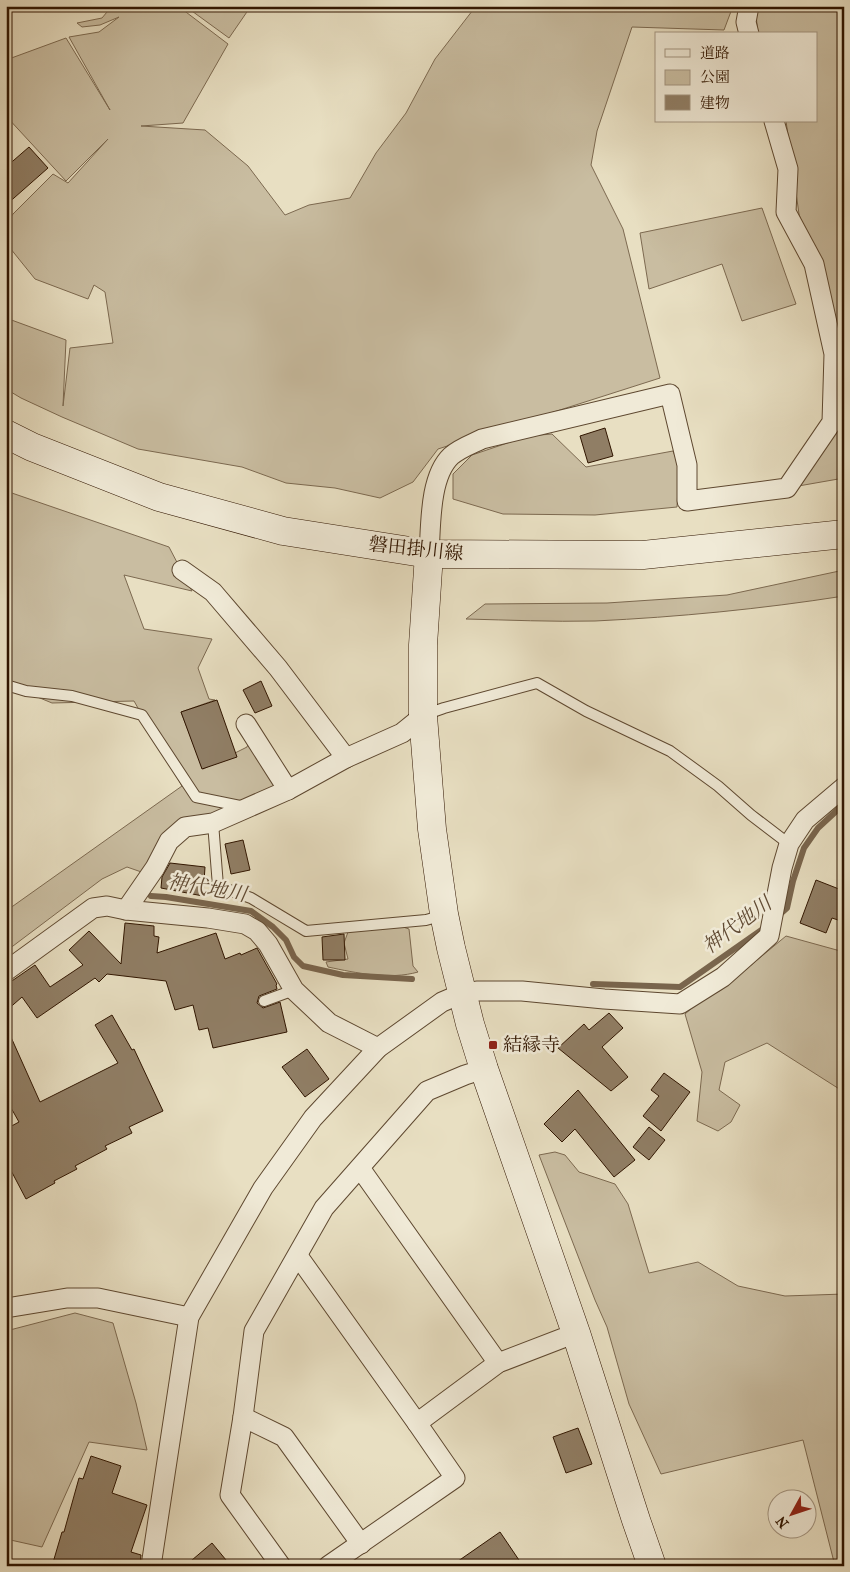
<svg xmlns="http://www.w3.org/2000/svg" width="850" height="1572" font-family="'IM FELL French Canon','Noto Serif JP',serif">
<rect width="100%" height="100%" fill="#e8dfc2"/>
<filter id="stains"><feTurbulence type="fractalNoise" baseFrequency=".004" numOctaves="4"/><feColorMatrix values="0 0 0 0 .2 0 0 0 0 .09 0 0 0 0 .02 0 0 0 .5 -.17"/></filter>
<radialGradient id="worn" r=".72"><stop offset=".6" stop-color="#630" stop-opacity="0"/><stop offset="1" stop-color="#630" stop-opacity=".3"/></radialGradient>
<g fill="#c9bda1" stroke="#7c6950">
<polygon points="112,6 178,6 228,44 183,123 141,126 205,130 248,166 285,215 309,205 350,198 376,153 406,113 435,59 476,6 733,6 724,30 632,27 597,131 591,165 623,229 660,378 438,449 413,482 380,498 335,488 286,483 242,467 138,449 62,417 21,398 6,389 6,318 66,340 63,406 70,348 113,343 105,292 94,285 88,299 35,279 6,243 6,224 13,214 53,174 68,183 108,139 66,181 6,116 6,60 66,38 110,110 69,37 99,32 119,17 100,25 82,27 77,23 102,18"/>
<polygon points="185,6 251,6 229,38"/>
<polygon points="761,6 844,6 844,478 787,488 840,420 837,351 799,214 786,121 816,121 816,34 758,34 756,15"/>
<polygon points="762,208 796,304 742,321 722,264 649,289 640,233"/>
<polygon points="552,434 586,467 673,451 679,466 677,507 595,515 503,514 453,499 453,474 472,455 528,436"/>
<polygon points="6,491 169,547 192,591 124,575 144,629 212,639 198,668 209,699 215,700 181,712 203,769 247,747 252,732 288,790 174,837 150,875 127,867 102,879 9,949 6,911 182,786 134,701 52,703 6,684"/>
<path d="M844 570V596C761 609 679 617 595 621 552 622 509 620 466 619L485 604 607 603 727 595Z"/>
<path d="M397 925 409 929 413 966 418 972C390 980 356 973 328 967L326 962 348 959 344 943 348 932Z"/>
<polygon points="786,936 844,952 844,1092 767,1043 725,1062 719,1090 740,1105 731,1122 718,1131 697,1121 702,1072 685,1014 699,1002 721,990"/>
<polygon points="555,1152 565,1155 579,1172 615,1184 628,1204 649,1273 698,1262 738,1286 785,1296 844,1294 844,1566 835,1566 803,1440 661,1474 629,1404 607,1327 595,1300 539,1155"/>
<polygon points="75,1313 113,1323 136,1403 147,1450 89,1442 42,1547 6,1539 6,1331"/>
</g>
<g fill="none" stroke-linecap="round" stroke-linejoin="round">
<g stroke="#79654d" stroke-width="6">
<polyline points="151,896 166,897 251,911 273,927 286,940 294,957 303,966 343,975 412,979"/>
<polyline points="778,916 787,908 793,881 804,848 818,828 844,804"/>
<polyline points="593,984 680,987 767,926"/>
</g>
</g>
<g fill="#907e65" stroke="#301500">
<polygon points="29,147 48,168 6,205 6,167"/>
<polygon points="605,428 613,456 588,463 580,436"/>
<polygon points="261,681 272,706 255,713 243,690"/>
<polygon points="217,700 237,757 202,769 181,712"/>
<polygon points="243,840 250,870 231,874 225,844"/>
<polygon points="170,863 205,867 203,896 161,888 162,877"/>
<polygon points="816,880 844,891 844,922 832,918 826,933 800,923"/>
<polygon points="125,923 154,926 154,936 159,937 157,953 216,933 225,959 240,953 241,955 257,948 277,984 276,985 277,989 259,996 257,1003 263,1008 280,1002 287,1032 213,1048 208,1028 199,1030 193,1005 175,1010 166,981 107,974 99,982 95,978 37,1018 22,997 6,1011 6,985 35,965 50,987 83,965 69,950 89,931 121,964"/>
<polygon points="344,934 345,960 323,960 322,937"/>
<polygon points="609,1013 623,1028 602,1047 628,1077 611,1091 558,1048 584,1024 589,1030"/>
<polygon points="112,1015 132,1050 134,1049 163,1111 129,1127 132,1133 105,1146 107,1149 75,1166 77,1169 54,1181 55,1183 26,1199 6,1161 6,1129 19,1122 6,1099 6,1026 40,1102 118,1063 95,1025"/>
<polygon points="307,1049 329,1079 305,1097 282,1067"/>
<polygon points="664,1073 690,1092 661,1131 643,1116 659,1096 651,1090"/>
<polygon points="578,1090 635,1160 614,1177 575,1129 562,1142 544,1124"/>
<polygon points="649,1127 665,1140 649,1160 633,1147"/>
<polygon points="578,1428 592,1464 566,1473 553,1437"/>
<polygon points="91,1456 121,1466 112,1493 147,1505 131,1552 141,1555 140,1566 52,1566 62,1532 64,1532 79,1478 83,1479"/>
<polygon points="500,1532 523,1566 451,1566"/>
<polygon points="212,1543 231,1566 185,1566"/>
</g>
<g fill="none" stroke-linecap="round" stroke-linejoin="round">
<g stroke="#5e4830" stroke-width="12">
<g id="lane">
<polyline points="6,685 26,691 72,696 142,715 196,797 245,807"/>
<polyline points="424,715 444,708 537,683 586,711 670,751 718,786 751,815 789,844"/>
<polyline points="213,823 218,886 251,898 306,931 426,920 444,915"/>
<polyline points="264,1001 294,990"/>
</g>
</g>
<g stroke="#5e4830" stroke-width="21">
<g id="street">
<polyline points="749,34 746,22 749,6"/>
<path d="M429 554C431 526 429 477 451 456 460 448 472 444 482 439L670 394 687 465V501L787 488 832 422 834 354 814 264 786 212 788 169 774 121"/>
<polyline points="182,570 213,592 278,668 346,758"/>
<polyline points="246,724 288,790"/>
<polyline points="126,910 155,868 169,841 185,827 213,823 288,790 346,758 402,733 423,716"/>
<polyline points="6,971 93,908 107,906 126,910 208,918 245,924 257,931 268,944 294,990 329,1023 378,1048"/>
<polyline points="360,1168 498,1363"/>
<polyline points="298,1256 417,1423 455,1478 328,1566"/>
<polyline points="6,1308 67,1298 98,1298 189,1317"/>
<polyline points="243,1417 284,1437 361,1544"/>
<polyline points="417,1423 498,1363 576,1333"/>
<polyline points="151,1566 189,1317 263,1188 313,1118 378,1048 442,1002 463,993 478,991 522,991 604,999 680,1004 723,977 769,936 782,868 789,844 805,820 844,787"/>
<polyline points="281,1566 230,1495 243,1417 254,1331 324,1208 427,1091 465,1075 484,1069"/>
</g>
</g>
<g stroke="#301500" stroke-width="29">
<g id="secondary">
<polyline points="6,434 32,447 159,497 283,531 429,554 643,555 844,534"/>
<polyline points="429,554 423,645 423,716 432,829 444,914 451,948 470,1024 484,1069 576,1333 636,1520 652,1566"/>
</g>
</g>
<use href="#lane" stroke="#f0ead7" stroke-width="10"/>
<use href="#street" stroke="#f0ead7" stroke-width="19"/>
<use href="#secondary" stroke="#f0ead7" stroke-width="28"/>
</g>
<rect fill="#8f2418" stroke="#f0ead7" stroke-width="2" x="488" y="1040" width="10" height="10" rx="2.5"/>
<g text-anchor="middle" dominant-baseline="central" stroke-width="5" stroke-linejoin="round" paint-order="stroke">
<g font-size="19" fill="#301500" stroke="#f0ead7">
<text transform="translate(416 549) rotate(6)">磐田掛川線</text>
</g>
<g font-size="19" fill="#301500" stroke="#f0ead7" text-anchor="start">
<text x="503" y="1045">結縁寺</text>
</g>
<g font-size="20" font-style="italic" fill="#604a33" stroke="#f0ead7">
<text transform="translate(207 888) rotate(10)">神代地川</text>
<text transform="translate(737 925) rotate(-37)">神代地川</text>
</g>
</g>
<rect width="850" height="1572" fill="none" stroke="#e8dfc2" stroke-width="25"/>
<rect x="8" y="8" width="835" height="1557" fill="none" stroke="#301500" stroke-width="2.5"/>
<rect x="12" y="12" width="825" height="1547" fill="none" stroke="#301500"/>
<rect x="655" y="32" width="162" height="90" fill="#f0ead7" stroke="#a39581"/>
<rect x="665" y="49" width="25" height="8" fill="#f0ead7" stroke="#a39581"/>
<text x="700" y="58" font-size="15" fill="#301500">道路</text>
<rect x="665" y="70" width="25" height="15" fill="#c9bda1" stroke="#a39581"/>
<text x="700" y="82" font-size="15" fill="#301500">公園</text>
<rect x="665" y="95" width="25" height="15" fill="#907e65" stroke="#a39581"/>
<text x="700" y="108" font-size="15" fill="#301500">建物</text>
<g transform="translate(792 1514) rotate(230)"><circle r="24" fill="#f0ead7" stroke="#a39581"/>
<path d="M0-4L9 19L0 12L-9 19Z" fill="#8f2418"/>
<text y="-8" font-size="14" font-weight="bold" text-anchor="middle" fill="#301500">N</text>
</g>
<rect width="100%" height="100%" filter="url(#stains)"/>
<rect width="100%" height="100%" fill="url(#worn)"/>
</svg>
